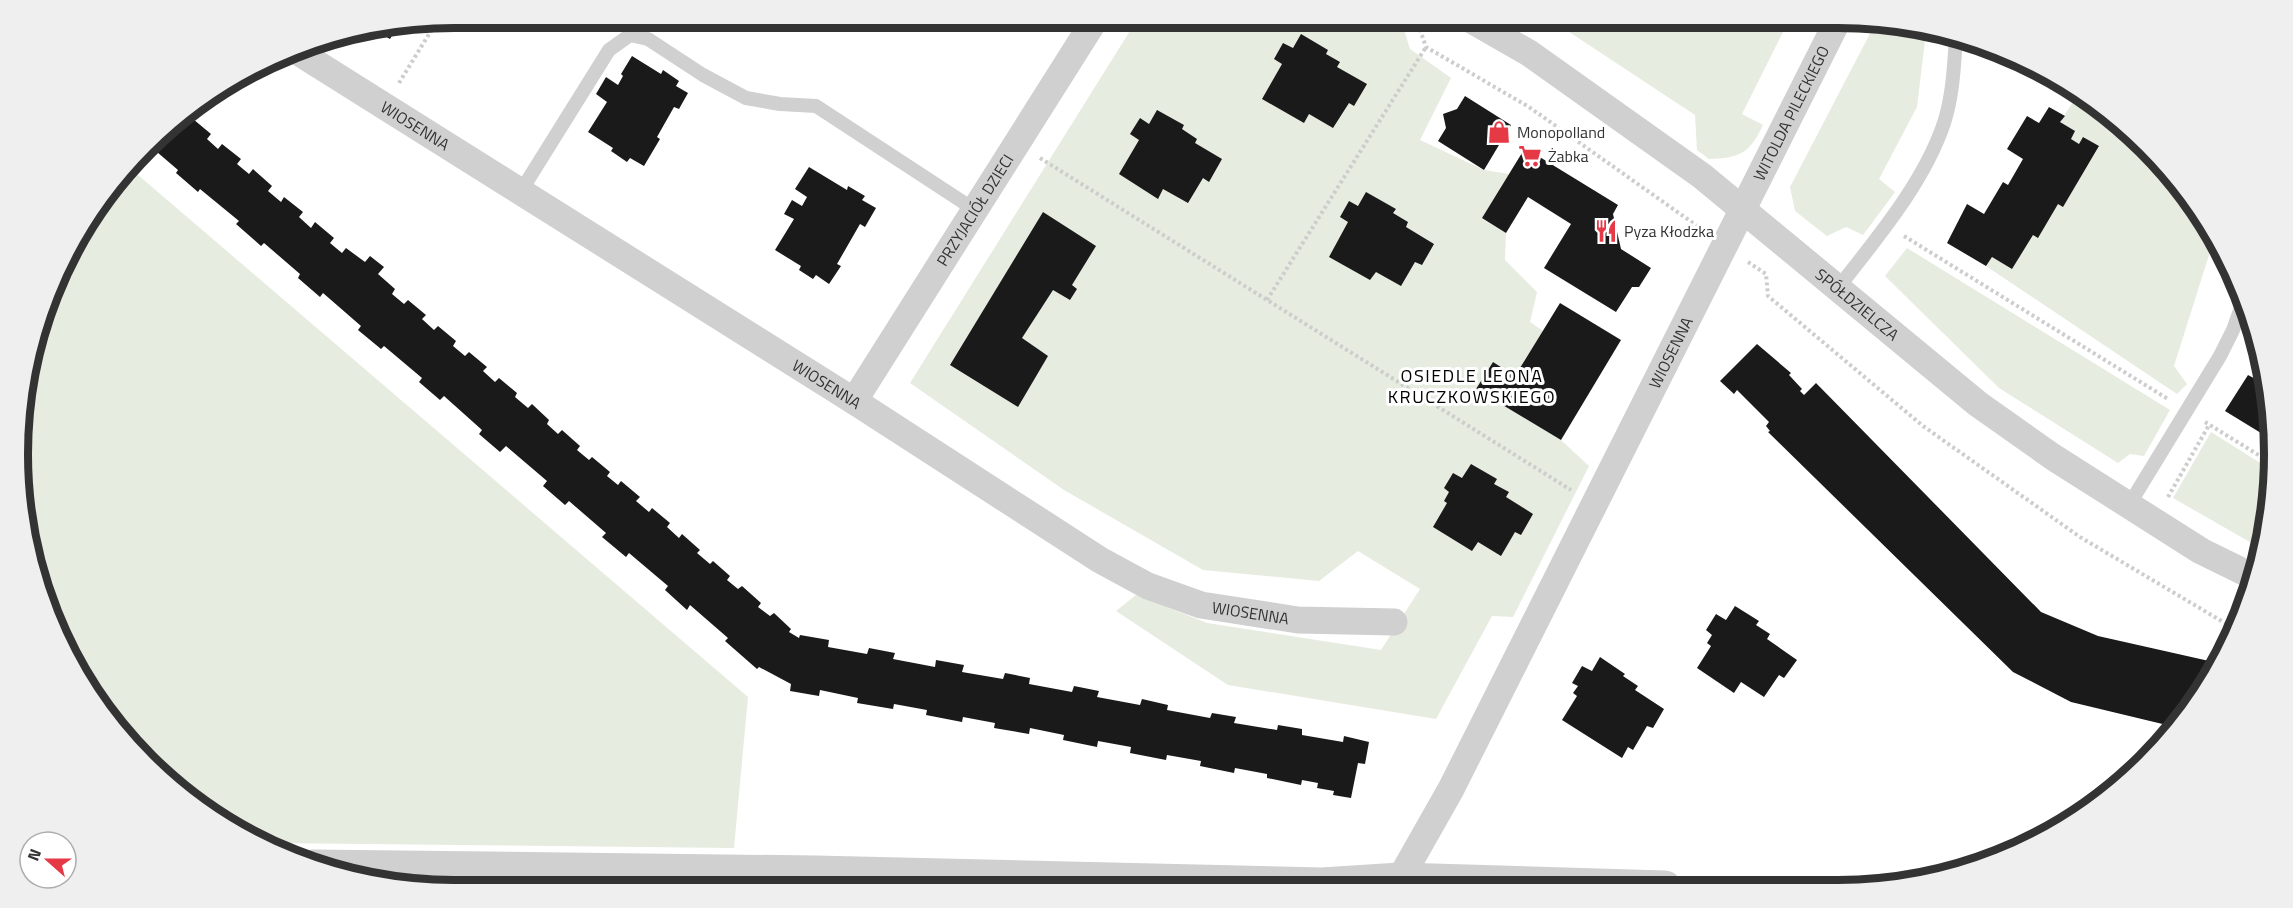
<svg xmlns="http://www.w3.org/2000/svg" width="2293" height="908" font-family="'Titillium Web',sans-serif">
<rect width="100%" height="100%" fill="#fff"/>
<g fill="#e6ecdf">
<polygon points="1138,18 1391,18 1402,23 1410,49 1451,78 1420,140 1484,170 1509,174 1482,218 1506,233 1505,260 1537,292 1530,322 1543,331 1515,376 1493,362 1476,389 1561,440 1589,466 1513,617 1492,616 1436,719 1228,685 1116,611 1136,595 1207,623 1381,650 1420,589 1358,551 1319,581 1203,570 1064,490 910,383"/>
<path d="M1548 18H1790L1742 114 1763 125C1750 153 1740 158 1709 159L1697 150 1695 115Z"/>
<polygon points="1875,24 1926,32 1917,107 1879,179 1895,192 1863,235 1846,227 1827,236 1795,211 1790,187"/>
<polygon points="2073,102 2144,145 2185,188 2215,236 2174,366 2187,384 2177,394 1986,266 1992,257 2011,268 2033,235 2058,204 2063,206 2099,147 2084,137 2079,144 2071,139 2060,122"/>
<polygon points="131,169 748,697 734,848 269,843 188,800 91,696 51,621 26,539 22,397 41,314 76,236"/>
<polygon points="1907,248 2170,410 2144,456 2130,454 2118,463 1999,388 1885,276"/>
<polygon points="2211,432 2273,471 2271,511 2262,549 2173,498"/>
</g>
<g fill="#1a1a1a">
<polygon points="532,18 554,18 548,28"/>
<polygon points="396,28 390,39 376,31 379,30"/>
<polygon points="1301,34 1328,50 1326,54 1340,62 1337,67 1367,84 1354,106 1349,103 1333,128 1309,114 1304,123 1262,99 1282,64 1274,59 1283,43 1293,48"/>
<polygon points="632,56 661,74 663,70 679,81 676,86 688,93 679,109 674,107 657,137 660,139 644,166 630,158 627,162 611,151 613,148 588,132 607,102 596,94 606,77 618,85 623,76 621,74"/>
<polygon points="1465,96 1511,125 1484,170 1438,141 1446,128 1443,114 1457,109"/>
<polygon points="2049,107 2065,116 2060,122 2075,131 2071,139 2079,144 2083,137 2099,146 2063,207 2058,204 2038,238 2033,235 2012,269 1992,257 1986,266 1947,243 1967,204 1984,214 2003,182 2008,185 2023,159 2007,149 2027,116 2039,123"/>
<polygon points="1157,110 1184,125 1182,129 1197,139 1195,143 1222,159 1209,182 1203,178 1188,203 1163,189 1158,199 1119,174 1139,140 1130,134 1140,118 1149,124"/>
<polygon points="180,117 188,124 193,119 211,134 207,139 218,149 222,144 241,159 237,164 249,174 253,169 272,186 268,191 281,202 284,197 303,212 299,217 311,228 315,222 334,238 330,243 342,253 346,248 365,262 370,256 384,267 378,274 395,289 392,294 404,304 408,300 426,315 422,319 434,330 438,326 456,341 453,346 465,356 469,352 487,367 483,371 495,382 499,378 517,393 515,397 528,408 532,404 549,420 547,424 558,434 562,430 580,446 577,450 589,460 592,457 610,472 607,476 618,485 621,481 640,497 636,501 649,512 652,508 670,523 667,527 679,538 682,534 700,550 697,553 710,564 713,561 730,576 727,580 738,589 742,586 761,603 758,607 770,616 774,613 791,629 789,632 799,638 800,635 829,640 828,647 867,654 869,648 895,653 893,659 935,667 936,660 964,665 962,672 1003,679 1005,673 1030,678 1029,684 1072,692 1074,686 1099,691 1097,697 1140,705 1142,699 1168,705 1167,710 1210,718 1212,713 1236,717 1234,723 1277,730 1278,725 1302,729 1302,735 1343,742 1344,736 1369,742 1365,764 1358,763 1351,798 1333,795 1334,791 1317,788 1318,783 1302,780 1301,785 1267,778 1267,774 1235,768 1234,773 1200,766 1201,761 1167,755 1166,760 1130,753 1131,747 1098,741 1097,747 1063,740 1064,735 1030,728 1029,734 994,728 995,723 963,717 962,722 926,715 927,710 894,704 893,709 857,703 858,698 820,690 819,696 790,691 791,684 759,667 757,669 725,641 728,638 690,605 687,610 665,590 668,586 629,553 626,557 602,537 606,533 569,501 565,505 543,486 547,481 506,446 500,452 479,434 482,430 444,396 440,400 419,382 422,378 384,346 381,349 358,330 361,326 323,293 320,297 298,278 300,274 264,243 261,246 236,224 239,221 200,189 198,192 176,173 178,170 150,146 167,126"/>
<polygon points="1525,148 1618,205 1613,214 1621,249 1651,268 1639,287 1632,287 1616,312 1544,268 1571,224 1528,197 1506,233 1482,218"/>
<polygon points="809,167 847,190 848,186 865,196 862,200 876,208 865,227 860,224 837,264 841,266 829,284 816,275 813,279 799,270 801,266 775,250 794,219 784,214 792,200 802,206 807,197 795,189"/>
<polygon points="1366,192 1396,209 1393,213 1408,222 1406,227 1434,244 1422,265 1415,262 1401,286 1376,272 1370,280 1329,257 1348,222 1340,217 1349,201 1358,206"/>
<polygon points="1043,212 1096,246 1072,285 1077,289 1070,300 1053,290 1022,338 1048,356 1018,407 950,365"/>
<polygon points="1560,303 1621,340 1561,440 1476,389 1493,362 1515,376"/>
<polygon points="1757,344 1791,373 1789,375 1802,389 1800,391 1804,395 1816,383 2041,612 2098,636 2218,663 2201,697 2175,727 2071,702 2013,672 1768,432 1770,431 1766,426 1769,422 1737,390 1734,394 1720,381"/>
<polygon points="2248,375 2261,382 2266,376 2274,425 2274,441 2225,411"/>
<polygon points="1471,464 1497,479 1494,484 1509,492 1506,497 1533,514 1521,535 1515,532 1501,556 1478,542 1472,551 1433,527 1447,503 1444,501 1449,492 1444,488 1453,473 1462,478"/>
<polygon points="1735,606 1759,621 1756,625 1770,634 1767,639 1797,660 1784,678 1779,675 1764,697 1741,682 1734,693 1697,668 1711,646 1707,643 1712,635 1706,630 1716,614 1726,620"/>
<polygon points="1600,657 1625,674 1623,676 1638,686 1635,690 1664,709 1653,728 1647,726 1633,750 1628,747 1622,758 1562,720 1577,696 1573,693 1578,686 1572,683 1582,666 1592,671"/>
</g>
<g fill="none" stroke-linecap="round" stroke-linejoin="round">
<g stroke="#cdcdcd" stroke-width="4" stroke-dasharray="3 3" stroke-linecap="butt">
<polyline points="1416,18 1426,47 1529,107 1700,228"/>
<polyline points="2019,59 2112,116"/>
<polyline points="399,83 437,21"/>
<polyline points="1040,158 1571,490"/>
<polyline points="1904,236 2168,399"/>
<polyline points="1748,262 1766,274 1768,296 1923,426 2080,537 2235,629"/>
<polyline points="1267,300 1426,47"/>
<polyline points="2205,422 2273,464"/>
<polyline points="2168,497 2209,425"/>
</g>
<g stroke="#d0d0d0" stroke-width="14">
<polyline points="521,191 609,50 630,35 648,39 703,75 746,98 780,104 816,106 975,210"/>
<path d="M1838 288C1876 239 1924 183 1944 123 1953 95 1954 66 1956 37"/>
<polyline points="2129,505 2220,356 2233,330 2244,299"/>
</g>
<g stroke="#d0d0d0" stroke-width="27">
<path id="s1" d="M1468 18 1529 53 1702 176 1978 404 2053 457 2201 551 2256 578"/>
<path id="s2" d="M295 50 854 401 1100 560 1148 586 1201 605 1298 620 1394 622"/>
<path id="s3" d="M854 401 1096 18"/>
<path id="s4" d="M1400 879 1451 789 1839 18"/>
</g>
<polyline stroke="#d0d0d0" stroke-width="33" points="313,866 816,872 1322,884 1400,879 1665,887"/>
</g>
<defs>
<g id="shop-bare" transform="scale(1.8)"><path d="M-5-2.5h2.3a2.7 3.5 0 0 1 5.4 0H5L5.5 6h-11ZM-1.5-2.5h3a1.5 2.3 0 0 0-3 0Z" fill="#e63946" stroke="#fff" stroke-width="2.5" paint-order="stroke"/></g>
<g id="supermarket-bare" transform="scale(1.8)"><path d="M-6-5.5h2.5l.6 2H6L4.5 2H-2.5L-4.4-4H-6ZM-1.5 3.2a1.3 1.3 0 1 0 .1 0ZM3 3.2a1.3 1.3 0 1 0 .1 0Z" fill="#e63946" stroke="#fff" stroke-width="2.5" paint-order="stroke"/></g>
<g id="restaurant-bare" transform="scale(1.8)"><path d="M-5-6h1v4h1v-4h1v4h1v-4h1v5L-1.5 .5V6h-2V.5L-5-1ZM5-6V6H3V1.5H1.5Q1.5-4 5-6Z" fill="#e63946" stroke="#fff" stroke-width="2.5" paint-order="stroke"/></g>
</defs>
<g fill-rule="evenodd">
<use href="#shop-bare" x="1499" y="132"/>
<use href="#supermarket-bare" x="1530" y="156"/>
<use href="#restaurant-bare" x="1606" y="231"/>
</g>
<g text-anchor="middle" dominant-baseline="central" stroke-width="6" stroke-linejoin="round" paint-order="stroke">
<g font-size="16" fill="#333" stroke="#fff">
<text stroke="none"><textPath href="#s4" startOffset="860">WITOLDA PILECKIEGO</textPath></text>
<text stroke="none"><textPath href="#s2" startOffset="142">WIOSENNA</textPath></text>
<text stroke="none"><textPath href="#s3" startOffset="226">PRZYJACIÓŁ DZIECI</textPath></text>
<text stroke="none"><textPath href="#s1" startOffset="484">SPÓŁDZIELCZA</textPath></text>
<text stroke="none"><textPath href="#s4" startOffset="592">WIOSENNA</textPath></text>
<text stroke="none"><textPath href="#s2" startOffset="628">WIOSENNA</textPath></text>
<text stroke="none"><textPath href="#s2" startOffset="1114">WIOSENNA</textPath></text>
</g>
<g font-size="16" fill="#333" stroke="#fff" text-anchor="start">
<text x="1517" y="132">Monopolland</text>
<text x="1548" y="156">Żabka</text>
<text x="1624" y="231">Pyza Kłodzka</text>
</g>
<g font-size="18" letter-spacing="1.5" fill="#000" stroke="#fff">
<text x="1472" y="375">OSIEDLE LEONA<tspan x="1472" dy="21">KRUCZKOWSKIEGO</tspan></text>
</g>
</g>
<path d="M0 0H2293V908H0ZM454 28H1838A426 426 0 0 1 2264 454V454A426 426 0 0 1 1838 880H454A426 426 0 0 1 28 454V454A426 426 0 0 1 454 28Z" fill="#efefef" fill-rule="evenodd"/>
<path fill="none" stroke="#333" stroke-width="8" d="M454 28H1838A426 426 0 0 1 2264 454V454A426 426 0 0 1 1838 880H454A426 426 0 0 1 28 454V454A426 426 0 0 1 454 28Z"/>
<g transform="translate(48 860) rotate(291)"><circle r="28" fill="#ffffff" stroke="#adadad" stroke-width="1.5"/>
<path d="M0-4.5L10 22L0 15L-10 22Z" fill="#e63946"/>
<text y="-9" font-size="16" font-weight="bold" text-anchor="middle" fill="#333333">N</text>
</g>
</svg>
